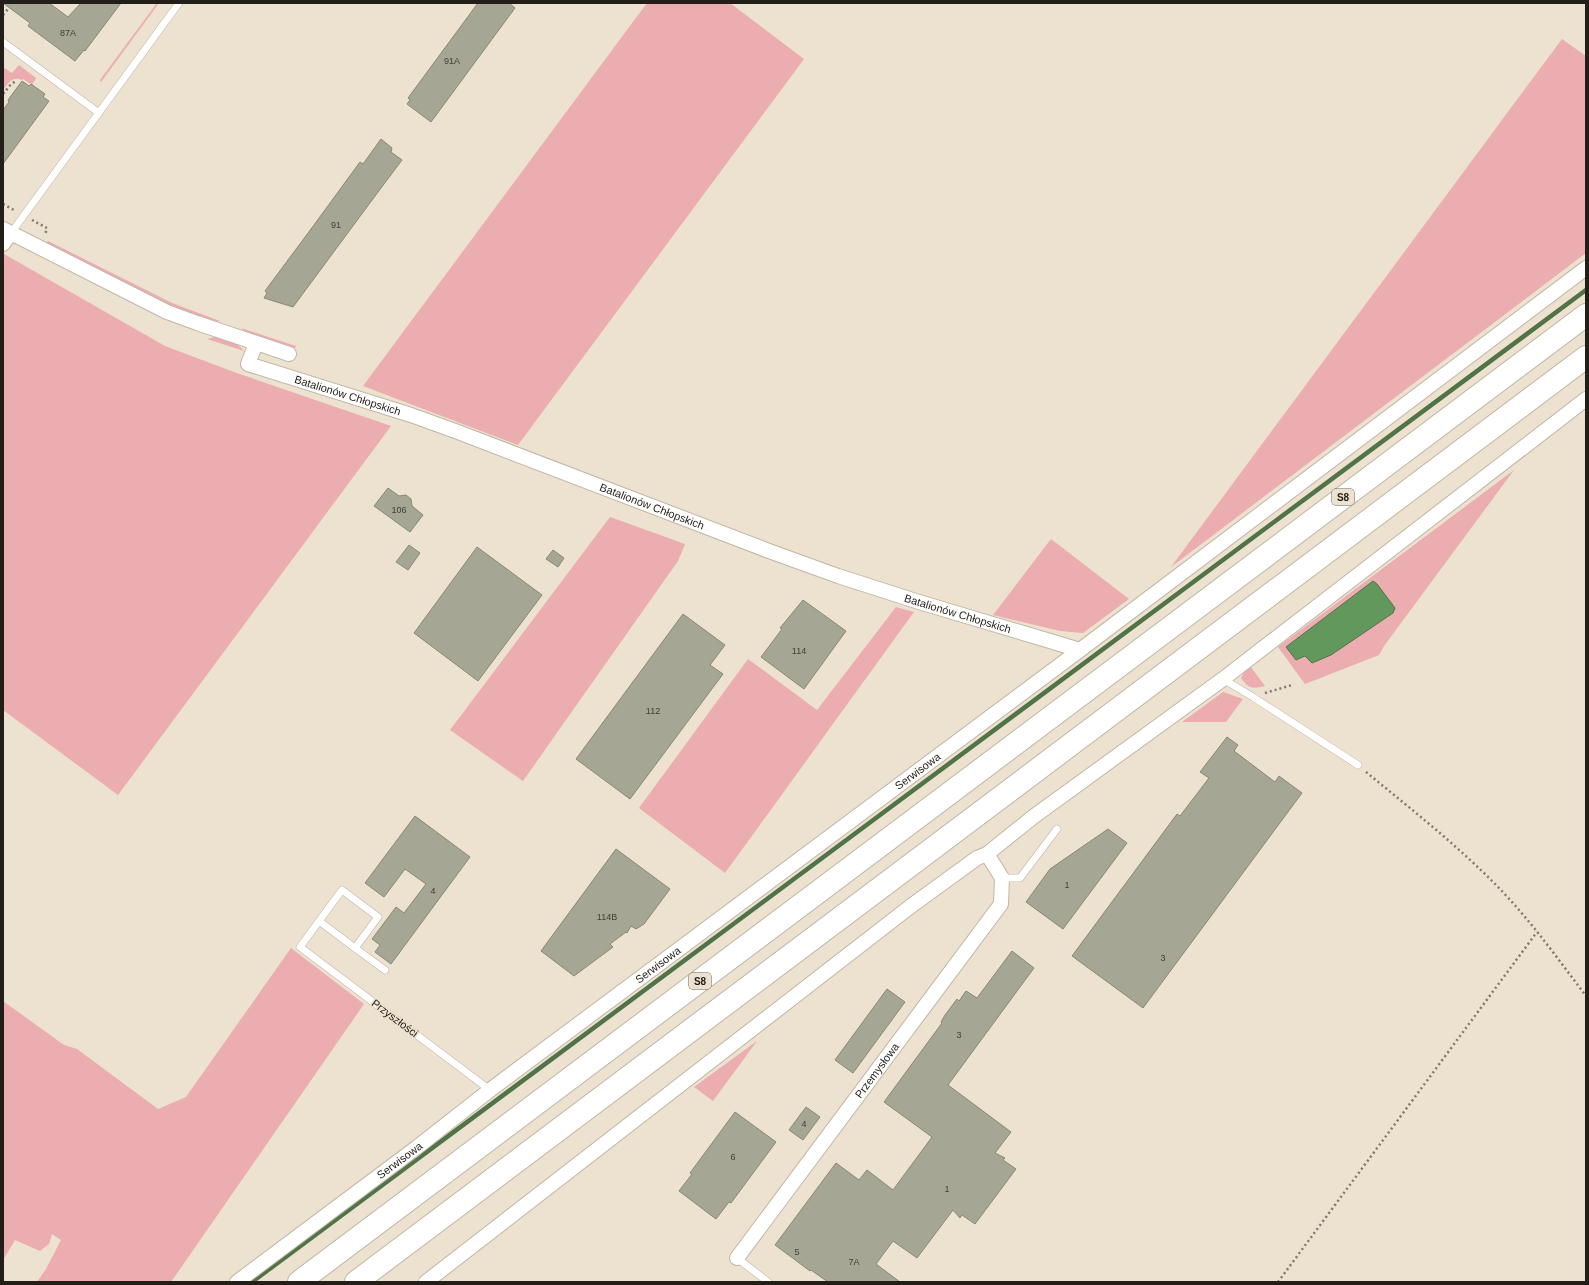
<svg xmlns="http://www.w3.org/2000/svg" width="1589" height="1285" font-family="Helvetica,sans-serif">
<rect width="100%" height="100%" fill="#ede1cf"/>
<g fill="#ebadaf">
<polygon points="157,3 159,3 101,82 100,80"/>
<polygon points="647,3 730,3 804,59 518,445 363,386"/>
<polygon points="1562,39 1586,56 1586,253 1171,567"/>
<path d="M19 65 36 78 32 85 23 79 22 80C12 76 9 82 3 90V67L12 73Z"/>
<polygon points="48,241 172,303 220,321 215,322 168,304 46,243"/>
<polygon points="4,254 165,346 234,372 391,426 118,795 3,710"/>
<polygon points="241,328 296,346 295,348 246,332"/>
<polygon points="215,337 236,343 244,351 207,339"/>
<polygon points="1514,470 1384,646 1379,655 1305,684 1278,647"/>
<polygon points="610,517 685,544 678,561 523,781 450,730"/>
<polygon points="1051,539 1129,599 1083,633 1060,631 993,615"/>
<polygon points="896,607 914,612 725,873 639,808 748,659 817,710"/>
<path d="M1250 666 1265 686C1252 689 1249 689 1241 678L1245 670Z"/>
<polygon points="1223,692 1243,699 1226,722 1182,722"/>
<polygon points="291,948 364,1004 171,1282 37,1282 46,1269 61,1240 52,1234 49,1244 40,1251 15,1240 3,1260 3,1001 64,1045 77,1049 158,1109 186,1097"/>
<polygon points="757,1041 713,1101 694,1087"/>
</g>
<polygon fill="#63985d" stroke="#507448" points="1373,581 1377,584 1395,608 1393,613 1331,655 1312,663 1305,656 1296,660 1286,647"/>
<g fill="none" stroke-linecap="round" stroke-linejoin="round">
<polyline stroke="#507448" stroke-width="4.5" points="252,1282 1586,290"/>
</g>
<g fill="#a5a693" stroke="#878876">
<polygon points="3,3 49,3 68,17 81,3 121,3 85,51 84,50 75,61 28,26 30,23"/>
<polygon points="478,3 509,3 515,8 431,122 407,104 410,100 408,98"/>
<polygon points="22,81 29,86 31,84 45,94 43,97 49,101 3,164 3,110 9,102 8,100"/>
<polygon points="381,139 392,148 391,152 402,160 381,188 293,307 264,298 267,293 265,291 314,225 360,162 363,164"/>
<polygon points="388,488 399,496 406,495 411,499 412,506 423,515 410,532 374,506"/>
<polygon points="409,545 420,553 408,570 396,562"/>
<polygon points="477,547 542,595 478,681 414,633"/>
<polygon points="553,550 564,558 558,567 546,559"/>
<polygon points="803,600 846,631 804,689 761,657 782,629 780,628"/>
<polygon points="683,614 725,645 710,665 723,674 630,799 576,759"/>
<polygon points="1227,737 1238,745 1234,751 1275,782 1279,776 1302,793 1143,1008 1072,956 1177,814 1180,816 1209,778 1200,772"/>
<polygon points="415,816 470,857 391,964 375,952 380,945 372,939 396,907 404,913 426,884 405,869 384,897 365,883"/>
<polygon points="1108,829 1127,843 1063,929 1026,902 1050,869"/>
<polygon points="616,849 670,889 644,924 636,929 631,926 627,933 626,932 610,944 613,947 574,976 541,951"/>
<polygon points="1012,951 1034,968 948,1085 1011,1132 995,1153 1005,1158 1003,1160 1016,1169 975,1224 962,1215 960,1218 953,1210 917,1258 893,1241 876,1264 900,1282 828,1282 811,1270 810,1271 775,1245 836,1163 859,1180 867,1170 893,1190 932,1137 884,1102 942,1023 941,1022 945,1015 957,999 959,1001 966,991 977,998"/>
<polygon points="887,989 905,1002 853,1073 835,1060"/>
<polygon points="806,1107 820,1117 803,1140 789,1130"/>
<polygon points="735,1112 776,1142 731,1203 729,1202 716,1219 679,1191 692,1174 690,1173"/>
</g>
<g fill="none" stroke-linecap="round" stroke-linejoin="round">
<g stroke="#c1b6a5" stroke-width="8">
<g id="lane">
<polyline points="3,42 99,113"/>
<polyline points="11,233 179,3"/>
<polyline points="1223,679 1253,697 1358,765"/>
<polyline points="1002,878 1020,878 1057,829"/>
<polyline points="319,921 355,948 378,917 342,890 300,947 490,1090"/>
<polyline points="355,948 385,970"/>
<polyline points="737,1258 768,1282"/>
</g>
</g>
<g stroke="#c1b6a5" stroke-width="16">
<g id="street">
<polyline points="3,229 167,312 197,323 289,354"/>
<polyline points="3,244 11,233"/>
<path id="s1" d="M256 343 248 364 411 415 458 432 769 551 838 576 919 602 1080 650"/>
<path id="s2" d="M737 1258 1001 904 1002 878 987 854"/>
<path id="s3" d="M237 1282 416 1148 490 1090 1080 650 1586 268"/>
<polyline points="426,1282 911,906 977,858 987,854 1033,817 1223,679 1586,399"/>
</g>
</g>
<g stroke="#c1b6a5" stroke-width="24">
<g id="highway">
<polyline points="299,1282 1586,315"/>
<polyline points="356,1282 1586,357"/>
</g>
</g>
<g stroke="#80796d" stroke-width="2.5" stroke-dasharray="2 3" stroke-linecap="butt">
<polyline points="3,15 8,9"/>
<polyline points="3,92 4,93 11,84 16,81"/>
<polyline points="3,204 14,210"/>
<polyline points="32,220 47,228 45,235"/>
<polyline points="1265,693 1292,685"/>
<path d="M1366 772C1411 809 1457 845 1498 887 1531 921 1558 959 1586 996"/>
<polyline points="1278,1282 1537,932"/>
</g>
<use href="#lane" stroke="#fff" stroke-width="7"/>
<use href="#street" stroke="#fff" stroke-width="14"/>
<use href="#highway" stroke="#fff" stroke-width="22"/>
</g>
<g text-anchor="middle" dominant-baseline="central" stroke-width="3.5" stroke-linejoin="round" paint-order="stroke">
<g font-size="9" fill="#444137">
<text x="68" y="33">87A</text>
<text x="452" y="61">91A</text>
<text x="336" y="225">91</text>
<text x="399" y="510">106</text>
<text x="799" y="651">114</text>
<text x="653" y="711">112</text>
<text x="1067" y="885">1</text>
<text x="433" y="891">4</text>
<text x="607" y="917">114B</text>
<text x="1163" y="958">3</text>
<text x="959" y="1035">3</text>
<text x="804" y="1124">4</text>
<text x="733" y="1157">6</text>
<text x="947" y="1189">1</text>
<text x="797" y="1252">5</text>
<text x="854" y="1262">7A</text>
</g>
<g fill="#ede1cf" stroke="#60594f" stroke-width="1">
<rect x="1332" y="489" width="22" height="16" rx="3"/>
<rect x="689" y="973" width="22" height="16" rx="3"/>
</g>
<g font-size="10" font-weight="bold" fill="#231f18">
<text x="1343" y="497">S8</text>
<text x="700" y="981">S8</text>
</g>
<g font-size="11" fill="#231f18" stroke="#ede1cf">
<text stroke="none"><textPath href="#s1" startOffset="127">Batalionów Chłopskich</textPath></text>
<text stroke="none"><textPath href="#s1" startOffset="451">Batalionów Chłopskich</textPath></text>
<text stroke="none"><textPath href="#s1" startOffset="775">Batalionów Chłopskich</textPath></text>
<text stroke="none"><textPath href="#s3" startOffset="851">Serwisowa</textPath></text>
<text stroke="none"><textPath href="#s3" startOffset="527">Serwisowa</textPath></text>
<text transform="translate(395 1018) rotate(37)">Przyszłości</text>
<text stroke="none"><textPath href="#s2" startOffset="234">Przemysłowa</textPath></text>
<text stroke="none"><textPath href="#s3" startOffset="203">Serwisowa</textPath></text>
</g>
</g>
<rect width="1589" height="1285" fill="none" stroke="#231f18" stroke-width="8"/>
</svg>
